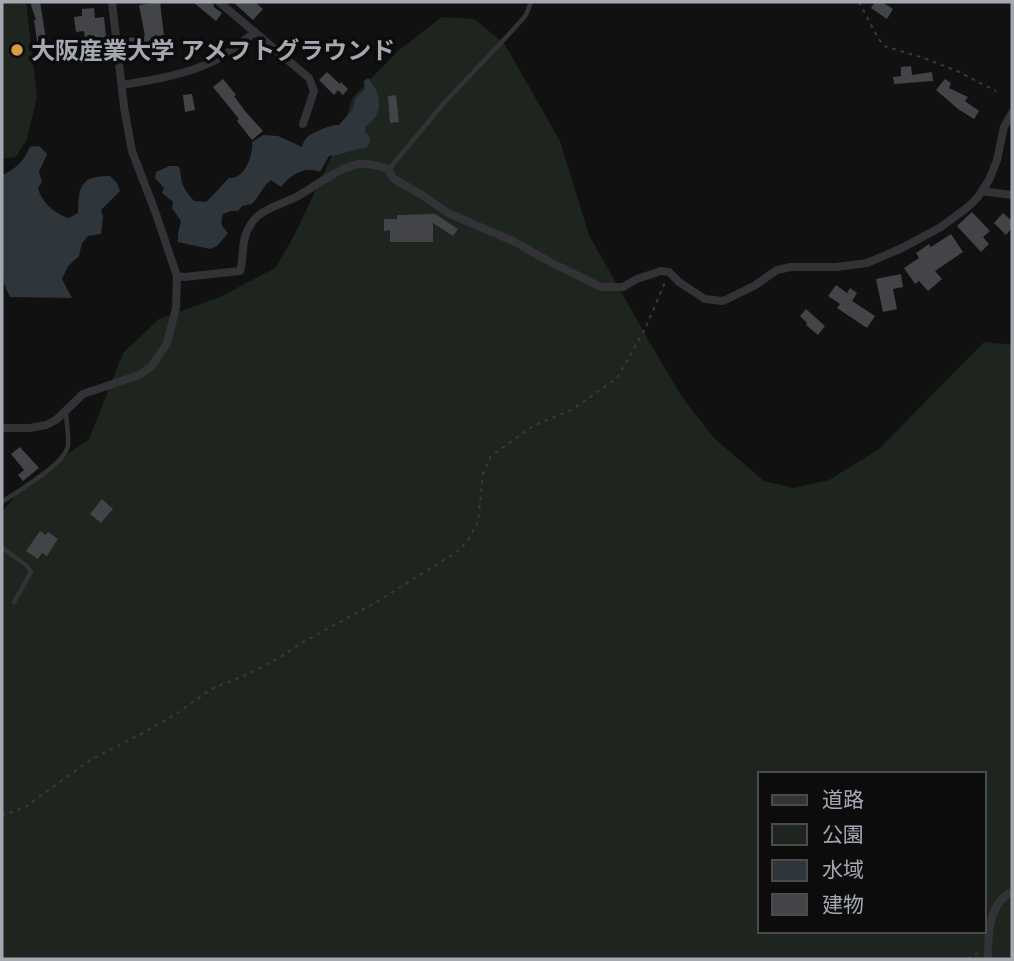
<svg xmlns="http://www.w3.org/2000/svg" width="1014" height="961" font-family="'Archivo Narrow','Noto Sans JP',sans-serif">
<rect width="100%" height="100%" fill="#111112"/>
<g fill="#1e241e" fill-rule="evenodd">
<polygon points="2,2 26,2 37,97 27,139 16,157 2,159"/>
<path d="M442 17 474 19 504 43 560 141 589 235 650 343 682 397 714 438 764 481 793 488 829 480 879 449 984 342 1012 345V959H2V512L26 483 89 439 123 353 159 319 220 297 275 268 294 236 336 147 353 97 398 51ZM760 774H984V931H760Z"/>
</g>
<g fill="#2e363b">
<path d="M368 78C382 94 384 114 366 126L365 131C371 138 372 141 366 148 351 149 344 155 329 156L320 172C305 165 290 175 281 187L271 180C262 187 260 196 252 204L242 206 238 211H231L223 214C220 223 221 226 228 233L217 246 210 249 178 242V234L181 221 172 208 173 202 162 193 164 188 155 178 156 172 169 166H178C182 172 180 175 182 182 184 190 189 195 194 201L206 202C214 195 219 188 226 181 231 175 228 180 236 177 247 172 253 154 252 142L263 135 278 136 302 147C303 144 304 140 307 137 313 132 332 124 339 125L352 110 356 98 365 89 364 81Z"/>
<path d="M39 146 47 154 39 172 42 182 38 188C41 202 55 214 69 218L78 213C79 187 79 176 110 176L117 183 120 191 101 210 103 217 101 234 88 236 82 243 79 256 68 266 62 279 72 298 10 297 4 284 2 272V175C16 169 24 161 30 147Z"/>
</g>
<g fill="#434447">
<polygon points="30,2 40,2 47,45 38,47 34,20 36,20"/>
<polygon points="160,2 166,53 149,56 148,49 131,52 129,38 145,36 139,5"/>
<polygon points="193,2 213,2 214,7 222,13 216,21"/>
<polygon points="233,2 255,2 263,9 253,20"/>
<polygon points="875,2 882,2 893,9 887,19 871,8"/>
<polygon points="94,8 95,18 104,17 106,36 109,35 112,58 88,61 84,31 76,32 74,17 82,16 82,9"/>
<polygon points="911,66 912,75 932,72 933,81 894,84 893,77 901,76 901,67"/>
<polygon points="327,72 340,84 341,82 348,89 343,95 338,90 334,95 319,80"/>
<polygon points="223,79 236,95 234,96 245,111 263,131 252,140 237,121 239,119 213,87"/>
<polygon points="945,79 951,83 949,88 968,97 965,101 979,111 974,119 958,109 936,90"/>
<polygon points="192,94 195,110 185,112 183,95"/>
<polygon points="396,95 399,122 390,123 388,96"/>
<polygon points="972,212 990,231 983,237 989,244 981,252 957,226"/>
<polygon points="1003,213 1012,221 1012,228 1006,235 994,223"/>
<polygon points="435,214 458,229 453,236 433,223 433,242 390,242 390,230 384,231 384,219 397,219 397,215"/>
<polygon points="951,234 963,252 935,271 942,279 928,291 919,281 915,284 904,268 919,258 916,253 929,244 931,247"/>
<polygon points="901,274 903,287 893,289 897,309 883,312 876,279"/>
<polygon points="836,285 847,293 850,288 857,293 852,301 875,316 867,328 837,308 840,304 828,296"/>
<polygon points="806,309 825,326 818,335 806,325 807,323 800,316"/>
<polygon points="20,447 39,468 23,481 18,475 24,470 11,454"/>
<polygon points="102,499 113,509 101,523 90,514"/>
<polygon points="40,531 46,535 48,532 58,539 47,556 42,553 38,559 26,551"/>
</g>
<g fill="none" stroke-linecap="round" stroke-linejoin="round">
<g stroke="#393a3e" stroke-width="2" stroke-dasharray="3.5 5" stroke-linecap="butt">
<polyline points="859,2 878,38 884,46 924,58 957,71 996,91"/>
<polyline points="2,813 5,815 25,807 92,759 143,733 179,712 211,689 248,674 282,656 305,641 375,603 458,551 469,539 478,521 483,474 491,456 533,426 573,409 617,378 645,329 666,280"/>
<polyline points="968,959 978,953"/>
</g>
<g stroke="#333337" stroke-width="4.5">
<polyline points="389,169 444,103 512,31 526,15 531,2"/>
<path d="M2 502C18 491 66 464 68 445 69 434 66 422 66 411"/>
<polyline points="2,548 26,565 31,572 14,602"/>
</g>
<g stroke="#333337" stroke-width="8">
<polyline points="219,2 309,78 314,91 303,124"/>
<path d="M122 85C153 80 185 75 214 61 229 53 242 42 255 32"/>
<polyline points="982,191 1012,195"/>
<path d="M177 276 184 277 240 271C245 254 240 240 251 224 254 219 261 213 267 210 276 205 286 202 296 197 316 186 336 169 358 164 368 162 379 167 389 169L390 174 394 179 422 195 448 213 515 242 552 263 601 287H623L637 279 661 271 669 272 679 282 705 299 723 301 754 286 777 270 791 267H836L867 263 902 248 941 227 968 207 978 197 989 180 997 160 1004 127 1012 113"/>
<polyline points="2,428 30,428 46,425 56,420 83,394 139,375 152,366 167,343 176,308 177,276 156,214 132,151 124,107 112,2"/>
<path d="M988 959C988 937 988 903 1012 892"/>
</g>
</g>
<circle fill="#da9a41" stroke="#0c0c0d" stroke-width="2.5" cx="17" cy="50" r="7"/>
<g text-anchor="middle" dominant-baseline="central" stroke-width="7" stroke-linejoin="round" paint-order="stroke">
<g font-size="24" font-weight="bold" fill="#a4a9b1" stroke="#0c0c0d" text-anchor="start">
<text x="31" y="50">大阪産業大学 アメフトグラウンド</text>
</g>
</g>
<rect width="1014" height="961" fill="none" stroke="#a4a9b1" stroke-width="7"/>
<rect x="758" y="772" width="228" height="161" fill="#0c0c0d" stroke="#494b4f" stroke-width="2"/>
<rect x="772" y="795" width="35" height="10" fill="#333337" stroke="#494b4f" stroke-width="2"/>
<text x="822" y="807" font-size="21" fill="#a4a9b1">道路</text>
<rect x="772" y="824" width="35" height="21" fill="#1e241e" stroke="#494b4f" stroke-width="2"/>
<text x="822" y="842" font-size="21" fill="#a4a9b1">公園</text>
<rect x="772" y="860" width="35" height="21" fill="#2e363b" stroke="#494b4f" stroke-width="2"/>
<text x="822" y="877" font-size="21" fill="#a4a9b1">水域</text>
<rect x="772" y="894" width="35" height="21" fill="#434447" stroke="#494b4f" stroke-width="2"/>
<text x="822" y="912" font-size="21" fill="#a4a9b1">建物</text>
</svg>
